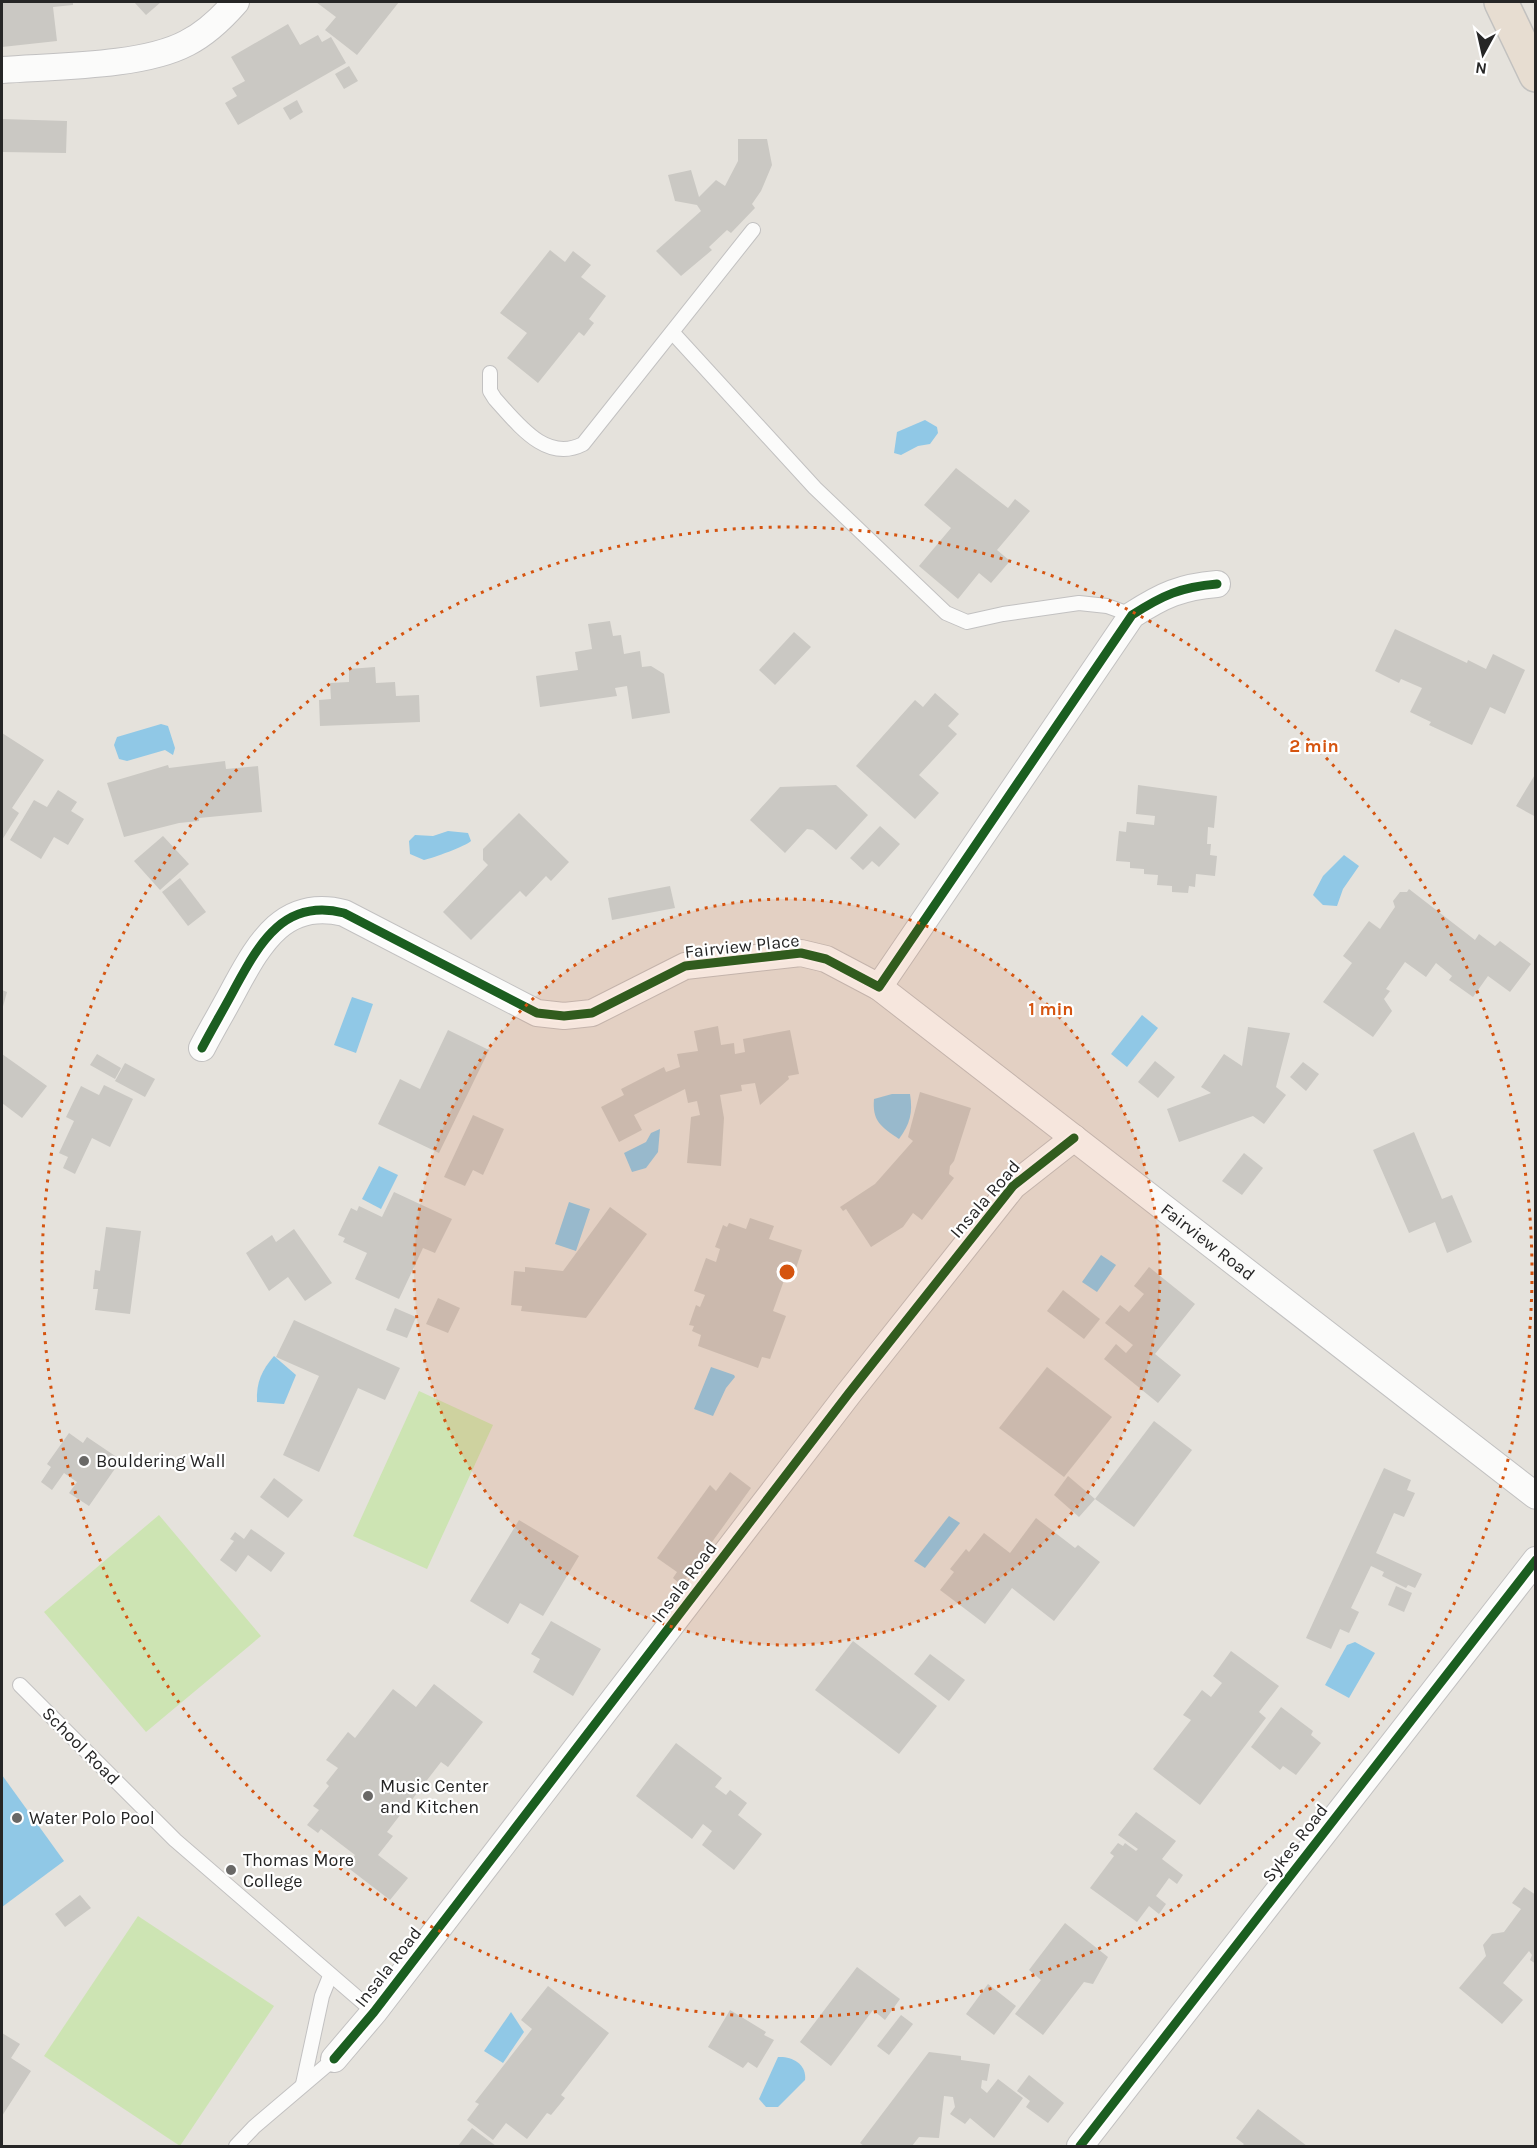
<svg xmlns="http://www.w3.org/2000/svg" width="1537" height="2148" font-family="Karla,sans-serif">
<rect width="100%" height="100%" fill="#e5e2dc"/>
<g fill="#cde4b3">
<polygon points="419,1391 493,1425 427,1569 353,1536"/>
<polygon points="159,1515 261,1636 146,1732 44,1612"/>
<polygon points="138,1916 274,2006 180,2146 44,2056"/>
</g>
<g fill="#90c8e6">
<polygon points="925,420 937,427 938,433 930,444 918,446 901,455 894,453 897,432"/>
<polygon points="161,724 168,726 175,748 173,755 165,750 127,761 119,759 114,745 117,737"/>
<path d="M448 831 468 833 471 841C466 846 433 858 424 860L410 854 409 841 415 835 433 836Z"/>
<polygon points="1344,855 1359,866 1343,889 1337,906 1323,905 1313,895 1323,876"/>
<polygon points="352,997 373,1004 356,1053 334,1045"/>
<polygon points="1142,1015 1158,1028 1127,1067 1111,1054"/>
<path d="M892 1094H910C913 1113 910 1124 899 1139 881 1127 872 1121 874 1099Z"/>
<polygon points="660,1129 658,1152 646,1168 632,1172 624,1153 646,1142 651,1133"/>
<polygon points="379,1166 398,1175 381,1209 362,1199"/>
<polygon points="569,1202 590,1209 576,1251 555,1244"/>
<polygon points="1101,1255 1116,1265 1097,1292 1082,1282"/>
<path d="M274 1356 296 1375 284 1404 257 1402C256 1382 262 1370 274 1356Z"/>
<polygon points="711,1367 734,1375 735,1377 726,1388 713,1416 694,1409"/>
<polygon points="949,1516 960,1523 925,1568 914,1561"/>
<polygon points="1355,1642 1375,1653 1349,1698 1325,1685 1347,1645"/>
<polygon points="2,1775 64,1861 2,1907"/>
<polygon points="511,2012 524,2032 503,2063 484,2051"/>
<path d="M778 2057C792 2056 807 2064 805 2080L778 2107H766L759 2099Z"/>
</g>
<g fill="#cac8c3">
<polygon points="2,2 73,2 73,5 53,7 57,41 2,47"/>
<polygon points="134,2 161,2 146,15"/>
<polygon points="316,2 399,2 357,55 325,30 336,17"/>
<polygon points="288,24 300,45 318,35 322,42 331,37 346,63 238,125 225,103 237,96 232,88 245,81 231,57"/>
<polygon points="349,66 358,81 344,89 335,74"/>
<polygon points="297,100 303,112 290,120 283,108"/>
<polygon points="2,119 67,121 66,153 2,152"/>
<polygon points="738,139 767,139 772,165 761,191 752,204 755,208 731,233 727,230 709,247 712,250 681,276 656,251 701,211 697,205 675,201 668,175 691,170 699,197 716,180 725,186 738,161"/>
<polygon points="550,250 565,262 573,251 591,265 581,277 606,296 589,319 594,323 584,336 579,332 538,383 507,358 527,333 500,313"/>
<polygon points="956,468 1008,508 1015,499 1030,511 997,550 1010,561 991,583 979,573 958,599 919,566 951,528 924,505"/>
<polygon points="610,621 613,636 621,635 624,654 640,651 642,667 651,666 664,674 670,713 632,719 627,686 615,688 617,696 540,707 536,676 578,670 575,652 592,649 588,624"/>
<polygon points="1395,629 1467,663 1468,660 1486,669 1493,654 1525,670 1505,714 1490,707 1472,745 1429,725 1431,722 1410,712 1422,688 1401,679 1399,683 1375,671"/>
<polygon points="794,632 811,647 775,685 759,670"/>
<polygon points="375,667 376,683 395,682 396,696 419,695 420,722 320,726 319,700 331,699 330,683 349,682 349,669"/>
<polygon points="935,693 959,714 948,726 957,734 919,775 939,793 915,819 856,766 915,700 923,707"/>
<polygon points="2,733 44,760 12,808 19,813 2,840"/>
<polygon points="225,761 226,769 258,766 262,812 199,818 199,821 179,823 124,837 107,783 168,765 169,768"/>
<polygon points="1536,773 1536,817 1516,806"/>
<polygon points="836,785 868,815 836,850 813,830 807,829 785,853 750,820 780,787"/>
<polygon points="1138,785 1217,796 1214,828 1208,827 1207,844 1211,844 1210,855 1217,856 1215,876 1196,874 1195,887 1189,886 1188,893 1172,892 1172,886 1157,885 1158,875 1144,874 1144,869 1130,868 1130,862 1116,861 1119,831 1126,832 1127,822 1154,825 1155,816 1136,814"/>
<polygon points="58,790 77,802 71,811 84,819 68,845 54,837 41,859 10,840 34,800 47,807"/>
<polygon points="519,813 569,862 551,881 546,876 526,897 520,891 471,940 443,912 488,865 483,860 483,849"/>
<polygon points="880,826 900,844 879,867 872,861 863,870 850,858"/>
<polygon points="163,836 189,864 160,890 134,861"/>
<polygon points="180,878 206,912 188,926 162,892"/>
<polygon points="670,886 675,908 612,920 608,898"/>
<polygon points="1409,889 1475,940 1479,934 1495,946 1500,941 1531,964 1510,992 1488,976 1473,997 1449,980 1452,976 1436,963 1426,977 1405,962 1386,989 1390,991 1384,999 1392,1011 1373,1037 1323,1002 1352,963 1343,956 1369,921 1380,929 1395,907 1393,901 1400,892 1407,892"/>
<polygon points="2,990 7,992 2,1010"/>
<polygon points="718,1026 721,1045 734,1043 735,1054 745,1052 743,1039 790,1030 799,1074 788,1076 789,1079 760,1105 755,1083 741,1085 742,1091 720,1095 724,1118 721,1166 687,1163 691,1117 700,1115 697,1101 688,1103 685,1089 634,1115 642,1130 619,1142 601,1107 624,1095 621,1089 664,1067 666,1072 680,1067 677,1054 698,1051 694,1031"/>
<polygon points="1248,1027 1290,1033 1276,1087 1286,1095 1264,1124 1253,1116 1179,1142 1167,1109 1211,1093 1201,1087 1224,1054 1242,1066"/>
<polygon points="448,1030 489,1050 439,1153 378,1124 400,1079 420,1089"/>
<polygon points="2,1054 47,1086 22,1118 2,1103"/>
<polygon points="97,1054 121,1068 115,1079 90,1065"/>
<polygon points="1155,1061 1175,1077 1158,1098 1138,1082"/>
<polygon points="1303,1062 1319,1074 1306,1091 1290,1077"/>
<polygon points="125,1063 155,1079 145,1097 115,1081"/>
<polygon points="104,1085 133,1099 110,1147 92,1138 75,1174 63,1168 68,1157 59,1153 74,1121 66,1117 81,1086 99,1095"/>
<polygon points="920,1092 971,1108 954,1161 950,1166 949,1174 954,1178 922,1220 913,1213 903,1227 871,1247 846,1209 843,1211 840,1207 875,1184 913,1141 908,1137"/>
<polygon points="473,1115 504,1129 483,1175 473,1170 465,1186 444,1177"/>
<polygon points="1414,1132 1442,1199 1452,1195 1472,1242 1447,1253 1435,1222 1409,1233 1373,1150"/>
<polygon points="1244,1153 1263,1168 1242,1195 1222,1181"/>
<polygon points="394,1192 452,1219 435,1253 423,1248 399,1299 355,1279 367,1253 343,1242 345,1238 338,1235 351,1208 357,1211 359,1206 382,1217"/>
<polygon points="610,1207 647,1234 586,1318 521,1311 522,1306 511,1305 514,1271 525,1272 525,1267 563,1271"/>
<polygon points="750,1218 774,1226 769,1239 802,1250 794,1274 787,1272 773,1311 786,1316 770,1359 762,1357 758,1368 698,1346 701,1335 692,1331 694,1326 689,1325 696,1305 700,1307 705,1295 694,1291 706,1258 716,1262 720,1249 715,1247 723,1225 727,1227 729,1223 746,1229"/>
<polygon points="106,1227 141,1231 130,1314 95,1310 98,1289 93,1289 95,1270 100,1271"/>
<polygon points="294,1229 332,1283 305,1301 288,1277 269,1291 246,1253 272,1235 276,1242"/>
<polygon points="1149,1267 1195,1304 1155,1354 1181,1375 1158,1403 1104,1359 1116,1344 1126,1353 1133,1345 1105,1323 1120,1305 1129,1312 1144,1294 1134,1286"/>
<polygon points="1063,1290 1100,1319 1084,1339 1047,1311"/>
<polygon points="438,1298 460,1308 448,1333 426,1324"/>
<polygon points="395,1308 416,1317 407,1338 386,1330"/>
<polygon points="294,1320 400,1368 385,1400 358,1388 319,1472 283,1455 319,1376 276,1357"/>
<polygon points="1047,1367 1112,1417 1064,1477 999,1428"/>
<polygon points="1154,1421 1192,1450 1134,1527 1095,1499"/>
<polygon points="69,1433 83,1443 87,1437 121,1460 89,1506 69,1493 77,1482 64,1473 52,1490 41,1482 51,1467 47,1464"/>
<polygon points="1384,1468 1411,1480 1407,1490 1415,1493 1404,1517 1394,1513 1376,1553 1422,1574 1415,1588 1408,1585 1406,1588 1382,1576 1384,1572 1371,1566 1351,1608 1359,1612 1349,1633 1340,1629 1331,1649 1306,1638"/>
<polygon points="730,1472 751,1488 681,1585 673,1578 677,1572 657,1558 710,1485 716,1491"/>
<polygon points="1068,1476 1095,1499 1079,1517 1054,1495"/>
<polygon points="274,1478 303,1500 288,1518 260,1497"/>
<polygon points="1036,1518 1075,1548 1078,1545 1100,1562 1054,1621 1012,1588 985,1624 940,1590 954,1572 950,1569 966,1549 969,1552 984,1533 1010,1553"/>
<polygon points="519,1520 579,1556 543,1616 520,1603 508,1624 470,1601"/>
<polygon points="251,1529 285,1553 271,1572 248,1555 236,1572 220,1560 234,1541 230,1539 235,1532 244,1539"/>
<polygon points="1396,1586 1412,1593 1404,1612 1388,1605"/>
<polygon points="551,1621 601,1649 573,1696 533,1672 540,1659 531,1654"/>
<polygon points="853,1641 937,1706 899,1754 815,1690"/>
<polygon points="1231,1651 1279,1686 1259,1712 1266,1718 1200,1805 1153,1769 1191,1720 1183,1715 1202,1690 1211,1697 1222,1683 1213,1676"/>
<polygon points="930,1654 965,1680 949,1701 914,1674"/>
<polygon points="434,1684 483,1722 448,1767 441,1762 387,1832 393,1836 378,1855 408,1878 390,1900 347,1867 355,1855 321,1829 318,1833 307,1825 319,1810 313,1806 329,1786 326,1783 338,1768 326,1760 348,1732 355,1738 393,1689 416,1707"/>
<polygon points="1281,1707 1313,1731 1311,1735 1321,1743 1296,1775 1283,1766 1280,1770 1251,1747"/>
<polygon points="676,1743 722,1778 715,1787 726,1795 730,1790 747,1803 738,1815 762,1834 734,1870 702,1845 712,1831 703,1824 692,1839 636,1796"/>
<polygon points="1136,1812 1176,1841 1162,1859 1183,1875 1177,1884 1169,1878 1156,1896 1166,1904 1159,1914 1149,1906 1137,1922 1090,1888 1114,1856 1110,1853 1118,1843 1123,1846 1125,1843 1136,1851 1138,1849 1118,1835"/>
<polygon points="1524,1887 1536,1895 1536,1964 1530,1960 1532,1955 1529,1951 1503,1983 1523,2000 1502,2024 1459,1988 1486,1956 1483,1945 1492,1934 1504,1932 1521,1909 1512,1903"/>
<polygon points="80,1895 91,1908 65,1927 55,1914"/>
<polygon points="1065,1923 1108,1957 1093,1984 1084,1982 1043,2035 1015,2014 1041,1980 1029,1970"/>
<polygon points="857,1967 900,1999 885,2020 873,2010 831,2066 800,2042"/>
<polygon points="988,1984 1016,2006 994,2035 966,2014"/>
<polygon points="548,1986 609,2033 561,2095 565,2098 551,2115 547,2113 527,2139 506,2123 493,2140 467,2120 479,2104 475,2102 532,2029 521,2020"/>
<polygon points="730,2010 766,2032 764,2035 774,2040 757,2068 748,2062 743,2068 708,2047"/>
<polygon points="901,2015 913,2024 889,2055 877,2046"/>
<polygon points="2,2033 20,2044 11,2058 31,2071 2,2116"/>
<polygon points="929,2052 961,2056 961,2060 990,2064 987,2081 982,2080 981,2088 987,2093 998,2079 1023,2098 994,2138 970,2118 965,2124 950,2114 955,2107 953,2097 944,2096 939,2138 919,2137 912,2146 864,2146 860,2143"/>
<polygon points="1029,2075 1064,2103 1048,2123 1026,2107 1030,2101 1017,2091"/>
<polygon points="1258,2109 1307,2146 1242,2146 1244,2144 1236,2138"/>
<polygon points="472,2128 496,2146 458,2146"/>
</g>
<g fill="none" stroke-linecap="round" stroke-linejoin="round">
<g stroke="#c2c1c1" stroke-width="16">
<g id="service">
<polyline points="673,333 815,488 946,613 967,622 1003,614 1079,603 1107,606 1132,615"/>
<path d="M490 373V391L495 399C518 424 546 463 583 444L753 230"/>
<polyline points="20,1685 175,1840 374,2012"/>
<polyline points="303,2084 322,1996 330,1976"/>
<polyline points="236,2146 254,2127 334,2059"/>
</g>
</g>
<g stroke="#c2c1c1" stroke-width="28">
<g id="minor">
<path d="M2 70C54 66 142 67 187 43 207 33 222 18 236 2"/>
<path id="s1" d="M879 987 1536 1496"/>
<path d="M202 1048C213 1027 225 1007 236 986 260 942 285 898 344 913L537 1013 564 1016 592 1013 685 966 801 953 826 959 879 987 1132 615C1163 595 1181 587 1217 584"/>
<polyline points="334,2059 374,2012 849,1393 1013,1186 1074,1138"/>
<polyline points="1080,2146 1536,1560"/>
</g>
</g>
<g stroke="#c2c1bf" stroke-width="36">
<polyline id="motorway" points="1501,2 1536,75"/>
</g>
<use href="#service" stroke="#fbfbfa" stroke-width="14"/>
<use href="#minor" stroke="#fbfbfa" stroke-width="26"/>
<use href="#motorway" stroke="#e7ddd1" stroke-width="33"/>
<g stroke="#fff" stroke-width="13">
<g id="cycleway">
<path d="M202 1048C213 1027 225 1007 236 986 260 942 285 898 344 913L537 1013 564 1016 592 1013 685 966 801 953 826 959 879 987 1132 615C1163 595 1181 587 1217 584"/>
<polyline points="334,2059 374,2012 849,1393 1013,1186 1074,1138"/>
<polyline points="1080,2146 1536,1560"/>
</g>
</g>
<use href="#cycleway" stroke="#1b5e20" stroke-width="9"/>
</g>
<circle cx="787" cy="1272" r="373" fill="#d5540f" fill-opacity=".12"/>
<g fill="none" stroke="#d5540f" stroke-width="3" stroke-dasharray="3 6">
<circle cx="787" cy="1272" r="373"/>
<circle cx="787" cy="1272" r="745"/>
</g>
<g fill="#696866" stroke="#fff" stroke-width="2">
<circle cx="84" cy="1461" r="6"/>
<circle cx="368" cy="1796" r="6"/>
<circle cx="17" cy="1818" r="6"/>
<circle cx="231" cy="1870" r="6"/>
</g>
<g text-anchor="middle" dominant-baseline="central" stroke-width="4.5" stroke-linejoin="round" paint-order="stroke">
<g font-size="18" fill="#262626" stroke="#fff">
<text transform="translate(742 946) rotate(-6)">Fairview Place</text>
<text transform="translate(985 1199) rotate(-49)">Insala Road</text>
<text stroke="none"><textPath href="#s1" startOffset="416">Fairview Road</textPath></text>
<text transform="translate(684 1582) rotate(-53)">Insala Road</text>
<text transform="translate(81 1746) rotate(45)">School Road</text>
<text transform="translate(1295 1843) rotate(-52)">Sykes Road</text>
<text transform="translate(388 1967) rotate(-52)">Insala Road</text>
</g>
<g font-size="18" fill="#262626" stroke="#fff" text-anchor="start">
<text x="96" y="1461">Bouldering Wall</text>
<text x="380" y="1786">Music Center<tspan x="380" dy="21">and Kitchen</tspan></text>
<text x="29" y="1818">Water Polo Pool</text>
<text x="243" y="1860">Thomas More<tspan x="243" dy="21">College</tspan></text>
</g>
</g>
<circle cx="787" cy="1272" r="9" fill="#d5540f" stroke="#fff" stroke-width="3"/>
<g font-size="18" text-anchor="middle" font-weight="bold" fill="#d5540f" stroke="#fff" stroke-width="4.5" stroke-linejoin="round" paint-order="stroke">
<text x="1314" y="752">2 min</text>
<text x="1051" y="1015">1 min</text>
</g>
<rect width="1537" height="2148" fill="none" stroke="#262626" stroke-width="6"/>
<g transform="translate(1483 54) rotate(188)" stroke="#ffffff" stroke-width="4.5" paint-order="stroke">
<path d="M0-4.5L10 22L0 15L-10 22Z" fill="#262626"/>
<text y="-9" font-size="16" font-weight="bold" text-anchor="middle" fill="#262626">N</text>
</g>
</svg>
